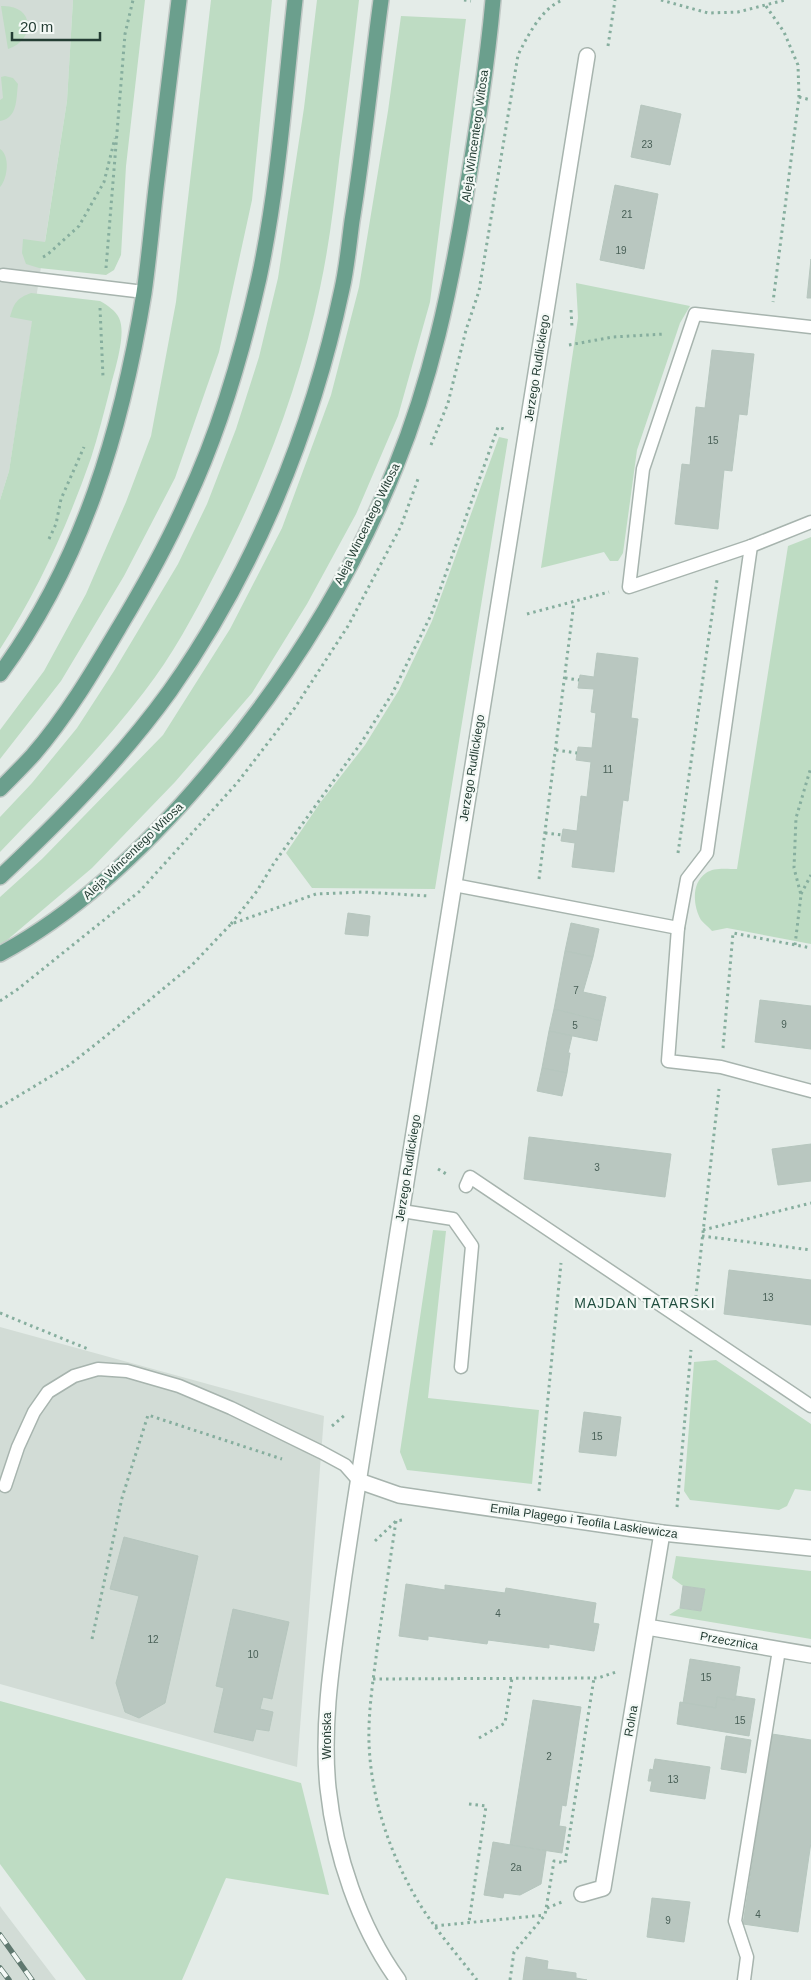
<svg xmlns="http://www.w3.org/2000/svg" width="811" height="1980" font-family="Arial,sans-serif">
<rect width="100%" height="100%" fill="#e4ece8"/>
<g fill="#d2dcd6">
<polygon points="0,0 73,0 67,101 9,471 0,500"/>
<polygon points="0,1327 324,1416 297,1767 0,1684"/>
<polygon points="0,1906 2,1909 56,1980 0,1980"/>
</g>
<g fill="#bedcc3">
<polygon points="73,0 145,0 126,166 121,255 114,270 106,275 39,268 26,264 22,253 23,239 45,242 67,101"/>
<polygon points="211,0 272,0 252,200 219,352 175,478 124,576 61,681 0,759 0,730 44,671 86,594 126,502 151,436 176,302"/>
<path d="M317 0H359C353 54 346 107 339 161 334 204 329 246 320 288 299 388 262 484 215 574 194 615 172 656 144 692 100 749 50 800 0 852V817L32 783 77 728 114 671 178 564 207 504 236 429 259 357 278 278 304 108Z"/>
<path d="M1 6C34 4 37 39 8 49Z"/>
<polygon points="401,16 466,19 430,302 398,416 356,514 307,604 252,693 175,782 92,868 6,941 0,944 0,897 42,859 163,735 230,629 282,528 331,395 359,287 388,111"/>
<path d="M5 76 13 78 18 84C16 99 18 118 0 121V100L3 98 1 77Z"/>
<path d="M0 149C10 155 8 178 0 187Z"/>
<polygon points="576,283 690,306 680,323 637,450 623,553 618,561 610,561 604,552 541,568 578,318"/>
<path d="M31 293 100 301C107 305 116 311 119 318 127 334 114 372 110 389 104 412 98 436 91 458 68 524 38 591 0 649V500L9 471 32 321 10 317C14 303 17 298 31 293Z"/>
<polygon points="499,437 508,439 435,889 312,888 286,853 320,803 365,745 399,690 432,621"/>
<path d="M811 537V944L727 928 712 931C709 927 704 924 701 920 693 906 691 883 706 873 714 867 727 869 737 869L788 546Z"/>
<polygon points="433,1230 446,1231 428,1398 539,1410 532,1484 407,1470 400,1452"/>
<polygon points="716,1360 811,1424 811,1491 795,1489 787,1506 779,1510 690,1500 684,1491 694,1362"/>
<polygon points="676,1556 811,1571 811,1639 669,1615 680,1608 701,1611 705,1589 683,1586 672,1578"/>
<polygon points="0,1701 301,1783 329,1895 226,1878 182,1980 86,1980 0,1864"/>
</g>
<g fill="#b9c7c0" stroke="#b6c6be">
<polygon points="641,105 681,114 670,165 631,157"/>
<polygon points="615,185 658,194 644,269 600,260"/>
<polygon points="811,259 811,298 807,298"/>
<polygon points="712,350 754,354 747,415 739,414 732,471 724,470 718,529 675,524 682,464 690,465 696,407 705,408"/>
<polygon points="597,653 638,658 631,718 638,719 628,801 623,800 614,872 572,867 575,843 561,841 563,829 577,831 581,796 587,797 591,762 576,760 578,747 592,748 596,713 591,712 594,689 578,688 580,675 594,677"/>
<polygon points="348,913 370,916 368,936 345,934"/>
<polygon points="571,923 599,929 593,957 565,951"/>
<polygon points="565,951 593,957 583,992 606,997 601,1021 554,1009"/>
<polygon points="760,1000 811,1006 811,1049 755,1042"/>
<polygon points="554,1009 601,1021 597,1041 549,1031"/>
<polygon points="549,1031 572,1036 568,1053 570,1053 567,1073 542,1068"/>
<polygon points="542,1068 567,1073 562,1096 537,1091"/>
<polygon points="529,1137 671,1154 665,1197 524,1179"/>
<polygon points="811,1144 811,1181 778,1185 772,1149"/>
<polygon points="729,1270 811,1280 811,1325 724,1314"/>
<polygon points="584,1412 621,1417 616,1456 579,1452"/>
<polygon points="124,1537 198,1556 165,1703 139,1718 125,1712 116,1683 139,1596 110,1589"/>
<polygon points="406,1584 445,1590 445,1585 505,1593 506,1588 596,1603 593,1623 599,1624 594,1651 549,1644 549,1648 488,1640 487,1644 428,1636 428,1640 399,1636"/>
<polygon points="683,1586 705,1589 701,1611 680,1608"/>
<polygon points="233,1609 289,1622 272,1699 263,1697 260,1709 273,1712 269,1731 256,1729 253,1741 214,1732 224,1688 216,1686"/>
<polygon points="690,1659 740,1667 735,1700 717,1697 716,1708 683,1703"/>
<polygon points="736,1696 755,1699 749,1736 677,1724 680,1702 716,1708 717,1697 735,1700"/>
<polygon points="533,1700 581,1707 566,1806 562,1805 559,1826 566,1827 562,1853 510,1845"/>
<polygon points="772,1734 811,1740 811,1842 798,1932 743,1924"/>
<polygon points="726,1736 751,1740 746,1773 721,1769"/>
<polygon points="655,1759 710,1767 705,1799 650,1791 652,1781 648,1781 650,1769 653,1770"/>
<polygon points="493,1842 546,1851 541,1884 520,1895 504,1893 503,1898 484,1895"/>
<polygon points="652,1898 690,1902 684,1942 647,1937"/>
<polygon points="526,1957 548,1961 547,1969 576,1973 576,1978 587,1980 523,1980"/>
</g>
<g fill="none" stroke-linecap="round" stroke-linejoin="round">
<g stroke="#a7b4ae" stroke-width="15">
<g id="lane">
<polyline points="3,275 144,292"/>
<polyline points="811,327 695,314 643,469 629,587 751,546 811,522"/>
<polyline points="751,546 707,853 687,879 678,928 668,1061 721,1067 811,1091"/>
<polyline points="454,885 678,928"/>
<polyline points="466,1186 470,1177 811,1406"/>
<polyline points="402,1211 453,1219 472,1246 461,1367"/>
<polyline points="5,1486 18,1447 34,1412 48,1392 74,1376 98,1369 127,1371 179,1386 231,1408 321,1452 345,1465 359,1481"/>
<polyline points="744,1980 747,1957 735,1921 779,1650"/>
</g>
</g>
<g stroke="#a7b4ae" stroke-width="18">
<g id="street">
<polyline points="359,1481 399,1495 662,1533 811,1548"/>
<polyline points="647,1627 811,1655"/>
<polyline points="582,1894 603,1888 662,1533"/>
<path d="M398 1980C359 1926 335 1854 328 1788 321 1719 334 1650 343 1582 360 1465 380 1348 398 1232 461 840 524 448 587 56"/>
</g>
</g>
<g stroke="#c2c9c6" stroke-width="18">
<g id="primary">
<path d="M0 674C83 561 122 429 144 293 149 258 152 223 156 188 164 125 171 63 179 0"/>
<path d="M0 789C11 778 22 767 33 755 67 716 94 670 120 626 144 586 168 543 187 500 220 430 242 354 259 278 278 189 285 91 295 0"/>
<path d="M0 877C61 820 121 759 170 691 254 572 312 431 342 289 347 267 349 243 352 221 364 147 371 74 381 0"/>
<path d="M0 954C80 911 148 845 207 775 285 683 351 579 396 466 431 380 450 291 465 200 476 134 487 67 493 0"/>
</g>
</g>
<g stroke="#86ae9e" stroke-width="3" stroke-dasharray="2.5 4" stroke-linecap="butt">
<polyline points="464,0 471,1"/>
<polyline points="661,0 708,13 738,12 785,0"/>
<polyline points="766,6 784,32 798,65 799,97 773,302"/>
<polyline points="608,46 615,0"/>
<polyline points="799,97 811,100"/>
<polyline points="43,257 47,255 79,226 104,182 115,138"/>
<polyline points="106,268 125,34 133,0"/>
<polyline points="100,308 103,377"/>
<polyline points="571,310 572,327"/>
<polyline points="569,345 613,337 665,334"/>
<path d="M431 445 448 403 466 330 479 291 518 55C527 37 542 7 563 0"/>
<polyline points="49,539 56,524 61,499 84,447"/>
<polyline points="527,614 609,592"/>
<polyline points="565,678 579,680"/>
<polyline points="556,750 577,753"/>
<polyline points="545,833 562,835"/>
<polyline points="678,853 717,580"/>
<polyline points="539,879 574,602"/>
<polyline points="801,894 811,875"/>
<polyline points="231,924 257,891 274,863 361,743 392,694 431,615 498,427 504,429"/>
<polyline points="795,945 801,895 794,868 796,818 811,767"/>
<polyline points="0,1001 18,989 140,891 237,783 294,709 348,626 401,526 418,479"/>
<polyline points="723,1048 733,933 811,948"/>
<polyline points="0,1107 68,1066 101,1040 192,965 231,924 316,894 363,892 429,896"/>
<polyline points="438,1169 448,1175"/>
<polyline points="703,1230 811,1203"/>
<polyline points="702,1236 811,1250"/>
<polyline points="695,1304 719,1089"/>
<polyline points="0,1313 88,1349"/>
<polyline points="332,1426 346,1414"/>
<polyline points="539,1491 561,1263"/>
<polyline points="677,1507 691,1350"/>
<path d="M396 1521C390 1561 384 1601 378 1642 374 1675 368 1709 369 1743 371 1798 389 1851 416 1898 433 1927 456 1953 477 1980"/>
<polyline points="375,1541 396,1521 402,1520"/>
<polyline points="92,1639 122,1498 148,1415 282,1459"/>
<polyline points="373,1679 598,1678 616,1672"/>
<polyline points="479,1738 505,1723 512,1678"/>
<polyline points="469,1804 486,1806 469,1922"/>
<polyline points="547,1908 562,1902"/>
<polyline points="435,1926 545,1915"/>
<polyline points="510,1980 514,1952 545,1915 554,1861 565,1863 594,1678"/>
</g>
<use href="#lane" stroke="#fff" stroke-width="12"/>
<use href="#street" stroke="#fff" stroke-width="15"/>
<use href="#primary" stroke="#6b9f8d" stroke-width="15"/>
<g stroke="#5f786f" stroke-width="5.5">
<g id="rail">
<polyline points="0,1935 32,1980"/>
<polyline points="0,1968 9,1980"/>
</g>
</g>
<use href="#rail" stroke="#f4f9f6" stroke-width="4" stroke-dasharray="11" stroke-linecap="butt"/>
</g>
<g text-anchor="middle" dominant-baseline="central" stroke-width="4.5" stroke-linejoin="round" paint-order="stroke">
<g font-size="10" fill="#496057">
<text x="647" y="144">23</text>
<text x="627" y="214">21</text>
<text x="621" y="250">19</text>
<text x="713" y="440">15</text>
<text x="608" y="769">11</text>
<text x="576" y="990">7</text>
<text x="784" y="1024">9</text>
<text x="575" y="1025">5</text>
<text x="597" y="1167">3</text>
<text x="768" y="1297">13</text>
<text x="597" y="1436">15</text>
<text x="498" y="1613">4</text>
<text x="153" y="1639">12</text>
<text x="253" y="1654">10</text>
<text x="706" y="1677">15</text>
<text x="740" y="1720">15</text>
<text x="549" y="1756">2</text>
<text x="673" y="1779">13</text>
<text x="516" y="1867">2a</text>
<text x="758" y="1914">4</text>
<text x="668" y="1920">9</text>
</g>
<g font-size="12" fill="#243d34" stroke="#f4f9f6">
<text transform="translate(475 136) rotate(-82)">Aleja Wincentego Witosa</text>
<text transform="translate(537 368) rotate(-81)">Jerzego Rudlickiego</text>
<text transform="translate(367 524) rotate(-64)">Aleja Wincentego Witosa</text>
<text transform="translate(472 768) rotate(-81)">Jerzego Rudlickiego</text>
<text transform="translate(133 851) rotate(-44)">Aleja Wincentego Witosa</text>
<text transform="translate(408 1168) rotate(-81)">Jerzego Rudlickiego</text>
<text transform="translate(584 1521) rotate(8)">Emila Plagego i Teofila Laskiewicza</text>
<text transform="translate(729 1641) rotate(10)">Przecznica</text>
<text transform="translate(631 1721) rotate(-80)">Rolna</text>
<text transform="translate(327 1736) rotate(-90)">Wrońska</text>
</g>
<g font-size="14" letter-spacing="1" fill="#214e3f" stroke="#f4f9f6">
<text x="645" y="1303">MAJDAN TATARSKI</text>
</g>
</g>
<path d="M12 32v8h88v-8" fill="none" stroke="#243d34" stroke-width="2.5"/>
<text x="20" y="32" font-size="15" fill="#243d34" stroke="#f4f9f6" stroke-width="4" paint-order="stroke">20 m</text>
</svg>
